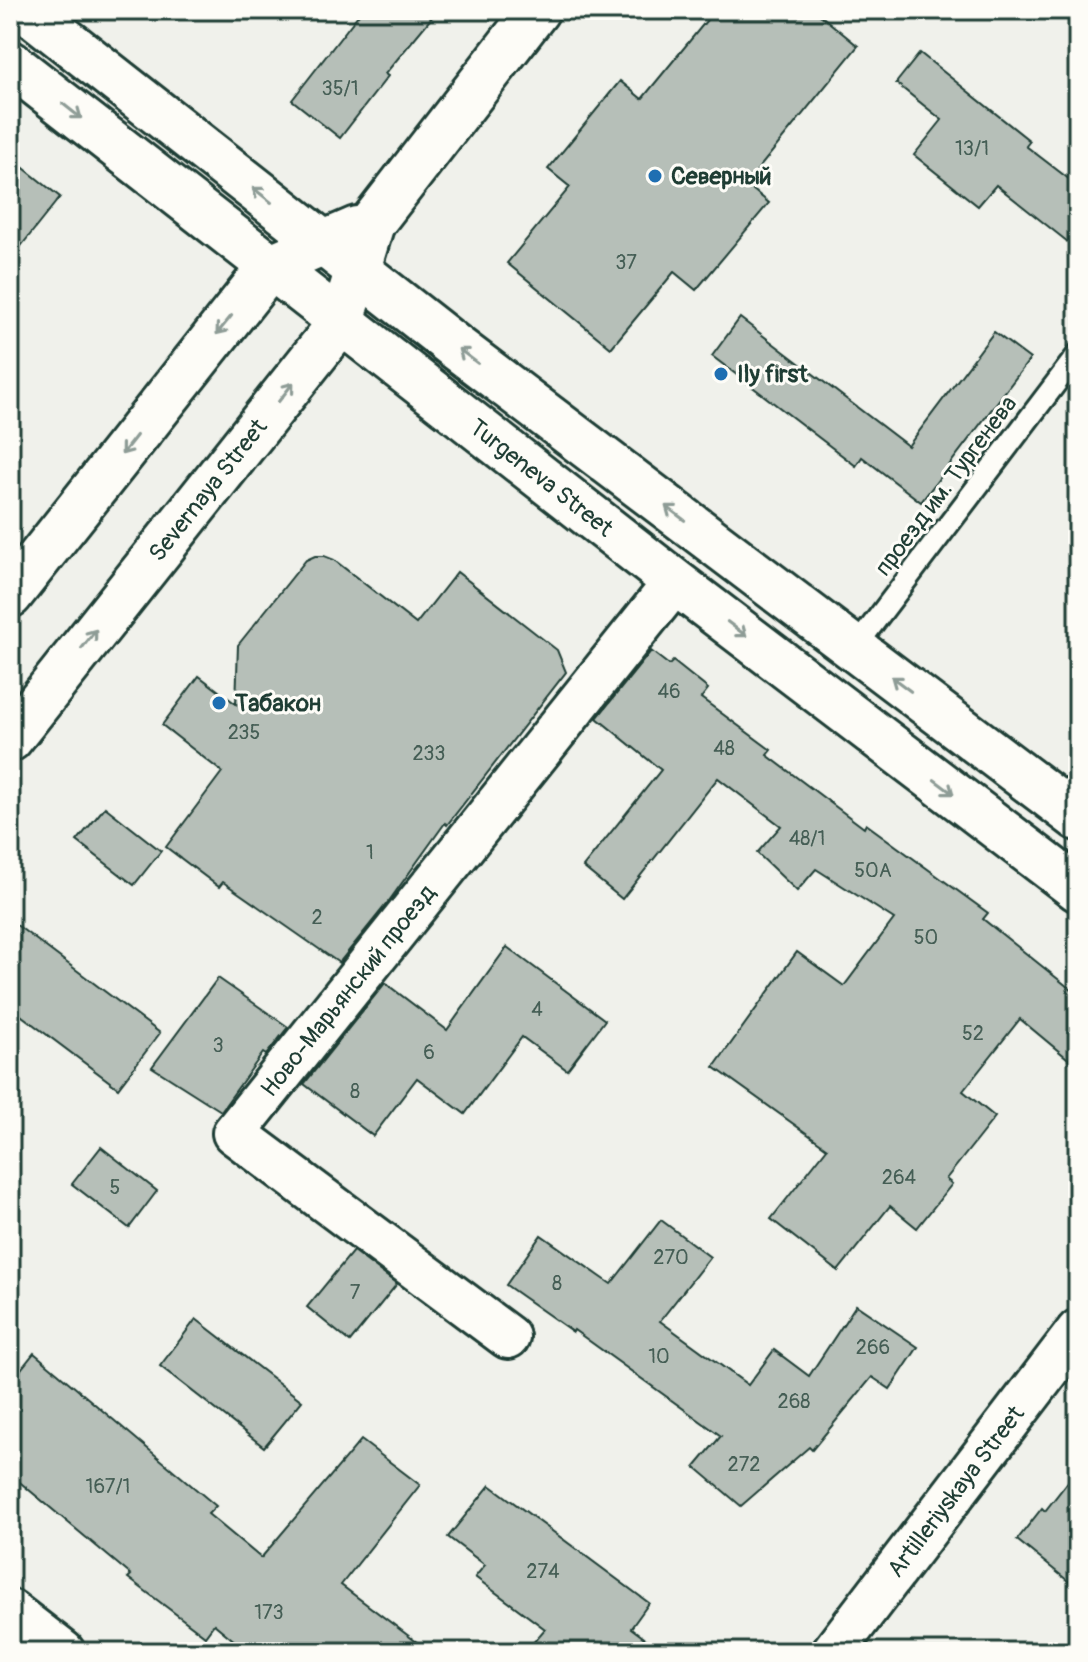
<svg xmlns="http://www.w3.org/2000/svg" width="1088" height="1662" font-family="Pangolin,sans-serif">
<rect width="100%" height="100%" fill="#f0f1eb"/>
<filter id="ink" filterUnits="userSpaceOnUse"><feTurbulence type="fractalNoise" baseFrequency=".0125" numOctaves="2"/><feDisplacementMap in="SourceGraphic" scale="16" xChannelSelector="R" yChannelSelector="G"/><feConvolveMatrix kernelMatrix="1 2 1 2 8 2 1 2 1" color-interpolation-filters="sRGB"/></filter>
<g filter="url(#ink)">
<g fill="#b6bfb8" stroke="#1f3d34" stroke-width="2">
<polygon points="362,10 438,10 385,74 388,76 340,138 292,100"/>
<polygon points="715,10 814,10 858,46 746,184 769,203 696,290 674,272 611,348 507,263 570,187 548,169 620,81 642,99"/>
<polygon points="920,53 1030,141 1026,146 1078,186 1078,250 996,185 978,206 914,155 942,120 896,83"/>
<polygon points="10,157 60,197 10,260"/>
<polygon points="740,318 908,446 994,332 1030,359 921,502 862,457 856,466 712,356"/>
<polygon points="315,556 324,556 334,560 416,624 457,572 557,650 566,672 447,825 445,823 389,901 339,963 223,882 219,887 166,847 222,772 162,725 199,676 236,704 238,645 306,560"/>
<polygon points="651,651 669,665 673,661 708,689 701,698 771,750 767,755 864,828 866,824 988,913 983,919 1078,995 1078,1067 1020,1019 963,1091 995,1117 946,1179 952,1184 917,1228 890,1206 838,1271 771,1219 827,1148 714,1067 797,952 844,986 894,919 816,869 797,891 757,853 781,826 718,778 622,899 583,867 661,770 597,718"/>
<polygon points="105,807 161,851 134,885 77,841"/>
<polygon points="10,920 160,1033 118,1088 10,1007"/>
<polygon points="507,947 605,1020 567,1070 522,1037 465,1114 417,1078 373,1136 304,1084 385,983 447,1030"/>
<polygon points="218,978 288,1027 266,1055 263,1053 221,1111 152,1067"/>
<polygon points="101,1147 157,1191 129,1228 72,1184"/>
<polygon points="661,1220 710,1257 660,1321 748,1385 774,1350 809,1376 856,1305 918,1347 890,1389 872,1377 812,1450 809,1447 741,1506 695,1467 721,1436 574,1330 573,1332 506,1285 541,1235 611,1284"/>
<polygon points="353,1251 397,1284 350,1342 307,1307"/>
<polygon points="196,1319 302,1401 264,1447 160,1366"/>
<polygon points="34,1353 216,1506 208,1514 261,1558 361,1440 420,1485 341,1585 430,1652 248,1652 214,1624 205,1636 128,1578 131,1575 10,1474 10,1383"/>
<polygon points="1078,1469 1078,1589 1017,1540 1042,1508 1045,1511"/>
<polygon points="490,1485 649,1603 631,1628 663,1652 525,1652 545,1629 475,1577 485,1565 448,1537"/>
</g>
<g fill="none" stroke-linecap="round" stroke-linejoin="round">
<g stroke="#1f3d34" stroke-width="26">
<polyline id="service" points="854,649 1078,354"/>
</g>
<g stroke="#1f3d34" stroke-width="48">
<g id="minor">
<path id="s1" d="M508 1337 234 1133 675 582"/>
<polyline points="10,1611 63,1652"/>
<path id="s2" d="M833 1652 1078 1331"/>
</g>
</g>
<g stroke="#1f3d34" stroke-width="50">
<polyline id="secondary" points="372,223 537,10"/>
</g>
<g stroke="#1f3d34" stroke-width="50">
<g id="primary">
<polyline points="10,595 271,266 357,229"/>
<path id="s3" d="M10 739 342 321 372 223"/>
</g>
</g>
<g stroke="#1f3d34" stroke-width="50">
<g id="trunk">
<polyline points="27,10 453,345 1078,818"/>
<path id="s4" d="M10 63 675 582 1078 889"/>
</g>
</g>
<use href="#service" stroke="#fdfcf7" stroke-width="20"/>
<use href="#minor" stroke="#fdfcf7" stroke-width="42"/>
<use href="#secondary" stroke="#fdfcf7" stroke-width="44"/>
<use href="#primary" stroke="#fdfcf7" stroke-width="44"/>
<use href="#trunk" stroke="#fdfcf7" stroke-width="44"/>
</g>
<defs><path id="oneway-shaft" d="M-6 0H5M1.5-3L5.5 0L1.5 3" fill="none" stroke-width="1.6" stroke-linecap="round" stroke-linejoin="round" transform="scale(2)"/></defs>
<g stroke="#8e9c96">
<use href="#oneway-shaft" transform="translate(72 111) rotate(38)"/>
<use href="#oneway-shaft" transform="translate(262 195) rotate(-142)"/>
<use href="#oneway-shaft" transform="translate(224 325) rotate(129)"/>
<use href="#oneway-shaft" transform="translate(468 356) rotate(-143)"/>
<use href="#oneway-shaft" transform="translate(286 392) rotate(-52)"/>
<use href="#oneway-shaft" transform="translate(129 445) rotate(128)"/>
<use href="#oneway-shaft" transform="translate(675 513) rotate(-143)"/>
<use href="#oneway-shaft" transform="translate(737 629) rotate(37)"/>
<use href="#oneway-shaft" transform="translate(89 639) rotate(-52)"/>
<use href="#oneway-shaft" transform="translate(901 684) rotate(-143)"/>
<use href="#oneway-shaft" transform="translate(944 787) rotate(37)"/>
</g>
</g>
<g fill="#1f6fb2" stroke="#fdfcf7" stroke-width="3">
<circle cx="655" cy="176" r="8"/>
<circle cx="721" cy="374" r="8"/>
<circle cx="219" cy="703" r="8"/>
</g>
<g text-anchor="middle" dominant-baseline="central" stroke-width="6" stroke-linejoin="round" paint-order="stroke">
<g font-size="20" fill="#455e55">
<text x="340" y="88">35/1</text>
<text x="972" y="148">13/1</text>
<text x="626" y="262">37</text>
<text x="669" y="691">46</text>
<text x="244" y="732">235</text>
<text x="724" y="748">48</text>
<text x="429" y="753">233</text>
<text x="807" y="838">48/1</text>
<text x="370" y="852">1</text>
<text x="873" y="870">50А</text>
<text x="317" y="917">2</text>
<text x="926" y="937">50</text>
<text x="537" y="1009">4</text>
<text x="973" y="1033">52</text>
<text x="218" y="1045">3</text>
<text x="429" y="1052">6</text>
<text x="355" y="1091">8</text>
<text x="899" y="1177">264</text>
<text x="115" y="1187">5</text>
<text x="671" y="1257">270</text>
<text x="557" y="1283">8</text>
<text x="355" y="1292">7</text>
<text x="873" y="1347">266</text>
<text x="659" y="1356">10</text>
<text x="794" y="1401">268</text>
<text x="744" y="1464">272</text>
<text x="108" y="1486">167/1</text>
<text x="543" y="1571">274</text>
<text x="269" y="1612">173</text>
</g>
<g font-size="24" font-weight="bold" fill="#1f3d34" stroke="#fdfcf7" text-anchor="start">
<text x="671" y="176">Северный</text>
<text x="737" y="374">Ily first</text>
<text x="235" y="703">Табакон</text>
</g>
<g font-size="24" fill="#1f3d34" stroke="#fdfcf7">
<text stroke="none"><textPath href="#s4" startOffset="674">Turgeneva Street</textPath></text>
<text transform="translate(946 486) rotate(-53)">проезд им. Тургенева</text>
<text stroke="none"><textPath href="#s3" startOffset="318">Severnaya Street</textPath></text>
<text stroke="none"><textPath href="#s1" startOffset="524">Ново-Марьянский проезд</textPath></text>
<text stroke="none"><textPath href="#s2" startOffset="202">Artilleriyskaya Street</textPath></text>
</g>
</g>
<rect width="1088" height="1662" fill="none" stroke="#fdfcf7" stroke-width="40"/>
<rect x="20" y="20" width="1048" height="1622" fill="none" stroke="#1f3d34" stroke-width="3" filter="url(#ink)"/>
</svg>
